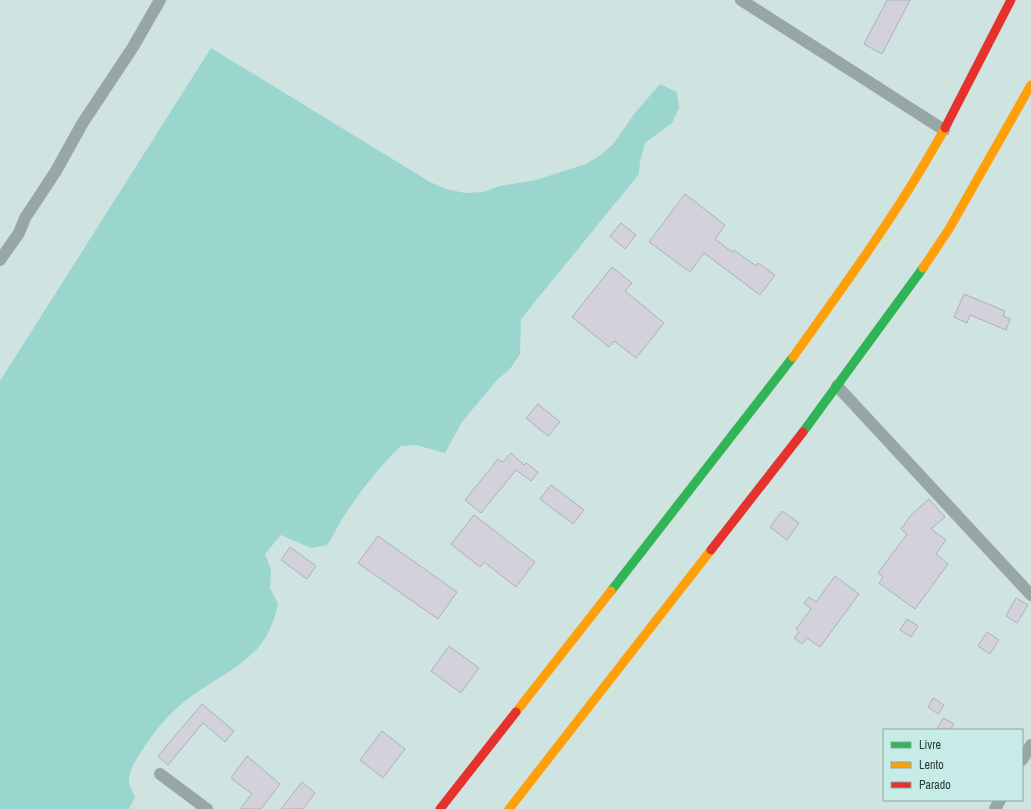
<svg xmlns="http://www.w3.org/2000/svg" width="1031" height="809" font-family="'Archivo Narrow',sans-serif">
<rect width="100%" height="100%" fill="#cfe4e1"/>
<path fill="#9ad6ce" d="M211 48 430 182 446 189 465 193 483 192 500 186 536 180 586 164 601 155 614 143 634 114 660 84 677 92 679 108 672 123 645 143 640 161 639 174 521 319 520 354 510 369 496 381 462 422 445 453 416 445 401 446C380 466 362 489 346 513 339 523 334 535 327 545L311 548 281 535 265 554 271 570 270 588 278 604C274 621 269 636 256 650 237 670 211 681 189 698 170 712 154 731 141 752 136 760 129 770 129 780 129 785 133 792 135 797L129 809H0V381Z"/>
<g fill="#d3d2dc" stroke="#acb2b4">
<polygon points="887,0 910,0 882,54 864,44"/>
<polygon points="685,194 725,225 715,239 732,252 734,250 756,266 758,263 775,275 760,295 704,253 690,272 649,242"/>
<polygon points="621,223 636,235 625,249 610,236"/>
<polygon points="612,267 632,283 625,291 664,323 636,358 614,341 609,347 572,317"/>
<polygon points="964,294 1005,311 1003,316 1010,319 1006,330 970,315 967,323 954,317"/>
<polygon points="538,404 560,422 548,436 526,418"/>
<polygon points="511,453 524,465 526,463 538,472 531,481 516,470 481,513 465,500 498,459 503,462"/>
<polygon points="551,485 584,510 573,524 540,499"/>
<polygon points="929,499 945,517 931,529 946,540 936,554 948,564 915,609 879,583 883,577 878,573 907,534 901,529 911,515"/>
<polygon points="782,511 799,523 787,540 770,527"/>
<polygon points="474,515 535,562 516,587 484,562 480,567 451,544"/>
<polygon points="378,536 457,592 438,619 358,563"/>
<polygon points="290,547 316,566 307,579 281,560"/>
<polygon points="835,576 859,594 820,647 807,638 802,644 794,638 799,632 796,629 811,609 804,603 809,597 816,602"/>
<polygon points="1016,598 1028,605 1017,623 1006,616"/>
<polygon points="907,619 918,626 911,637 900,630"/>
<polygon points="987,632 999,640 990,654 978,646"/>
<polygon points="449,646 479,668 461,693 431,671"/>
<polygon points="933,698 944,705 938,714 928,707"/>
<polygon points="202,704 234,731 225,742 203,723 168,765 158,756"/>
<polygon points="943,718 954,724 950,730 936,730"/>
<polygon points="382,731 405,749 383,778 360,760"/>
<polygon points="247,756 280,784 261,809 240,809 252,794 231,778"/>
<polygon points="302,782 315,793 303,809 281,809"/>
</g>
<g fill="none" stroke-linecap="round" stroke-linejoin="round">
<g stroke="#98a7a5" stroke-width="12">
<polyline points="741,0 944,130"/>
<polyline points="0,260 19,233 25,218 56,171 82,124 133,47 160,0"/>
<polyline points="837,386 1031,595"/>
<polyline points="1022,760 1031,745"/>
<polyline points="160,774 207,809"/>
<polyline points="995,809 1000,800"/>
</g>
<g stroke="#30b455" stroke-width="9">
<polyline points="803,432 923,268"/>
<polyline points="611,591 793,357"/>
</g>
<g stroke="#ff9f0a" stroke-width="9">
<polyline points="923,268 949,229 1031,85"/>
<path d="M793 357C846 283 901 208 945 128"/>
<polyline points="516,712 611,591"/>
<polyline points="509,809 711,550"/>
</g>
<g stroke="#e5322d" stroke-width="9">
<polyline points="945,128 1011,0"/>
<polyline points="711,550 803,432"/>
<polyline points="440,809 516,712"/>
</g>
</g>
<rect x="883" y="729" width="140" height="72" fill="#c7ece7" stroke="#89a5a1"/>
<rect x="891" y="742" width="20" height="6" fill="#30b455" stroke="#89a5a1"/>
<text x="919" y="749" font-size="12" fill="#2d3b39">Livre</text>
<rect x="891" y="762" width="20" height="6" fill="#ff9f0a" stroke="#89a5a1"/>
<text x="919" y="769" font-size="12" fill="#2d3b39">Lento</text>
<rect x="891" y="782" width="20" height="6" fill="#e5322d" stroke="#89a5a1"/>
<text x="919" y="789" font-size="12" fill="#2d3b39">Parado</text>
</svg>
